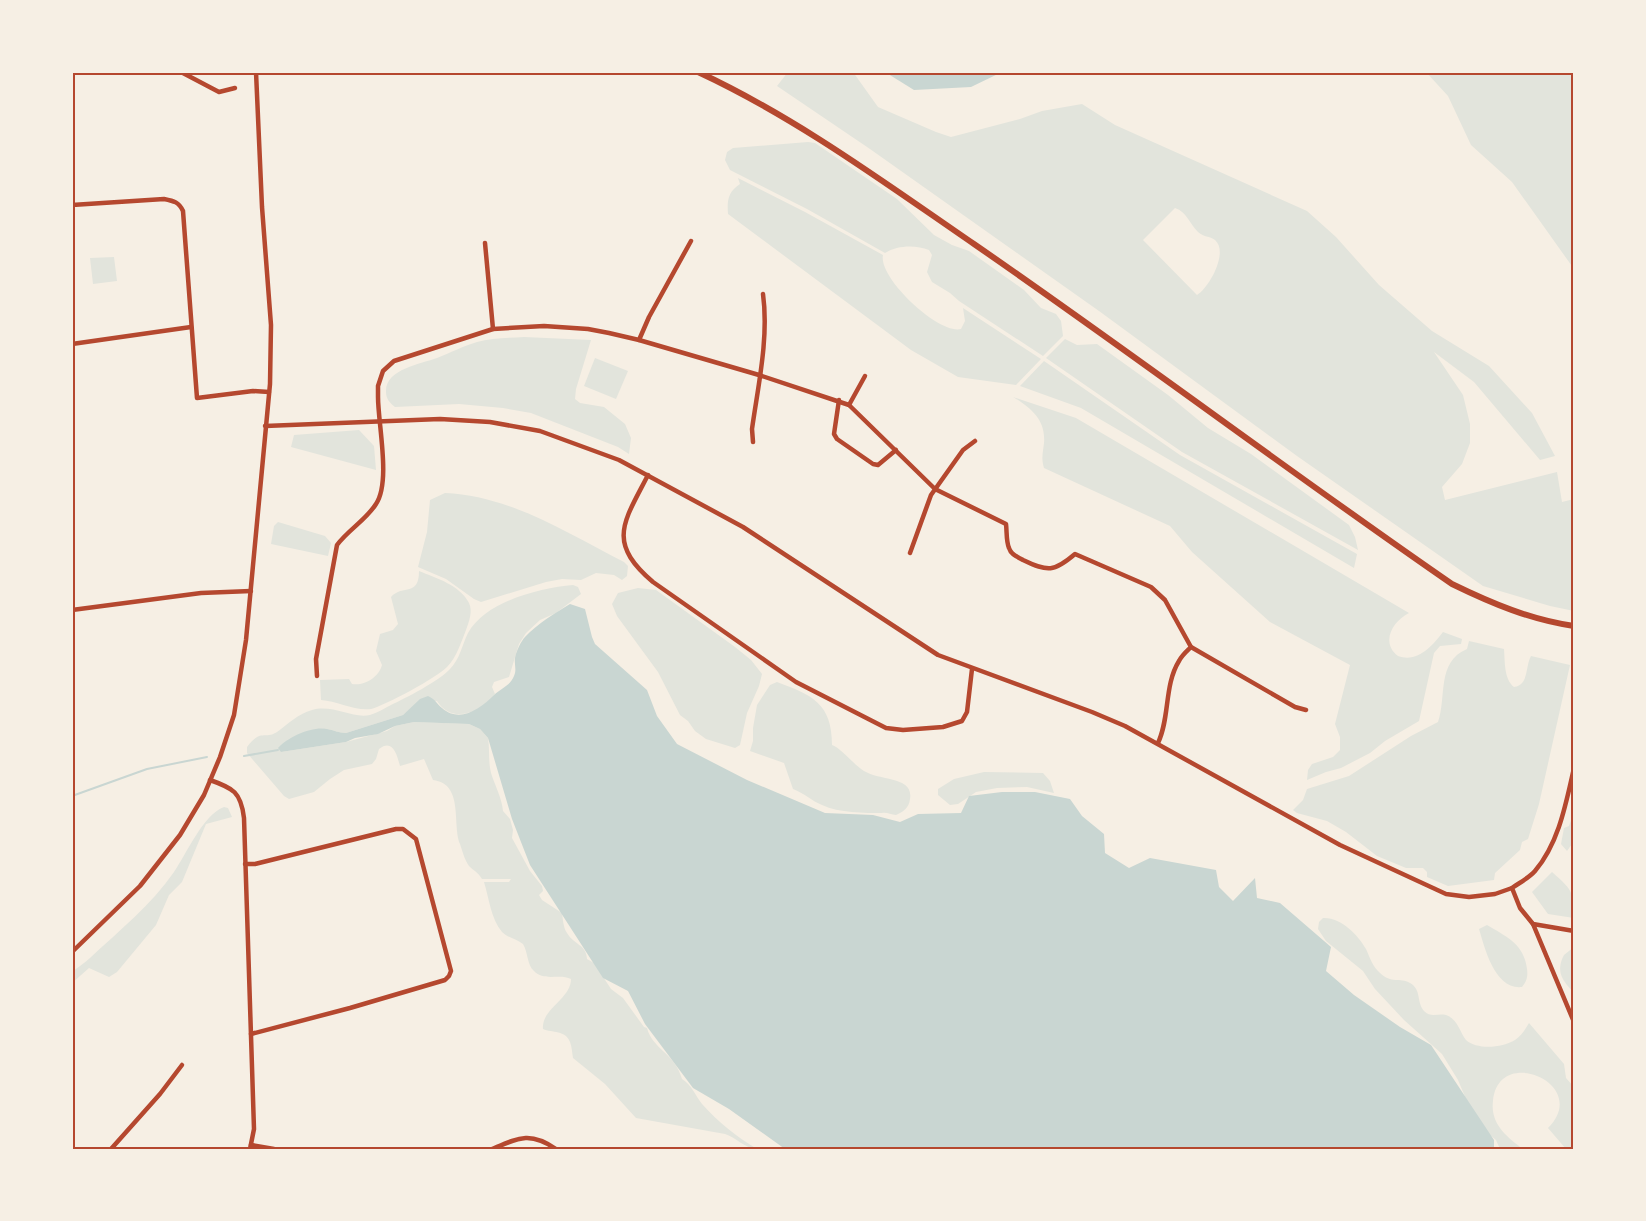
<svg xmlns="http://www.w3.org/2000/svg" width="1646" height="1221" font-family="'Asap Condensed',sans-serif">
<rect width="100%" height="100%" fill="#f6efe4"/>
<g fill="#e2e4dc" fill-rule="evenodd">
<path d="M788 72H853L878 107 936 132 951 137 1020 119 1042 111 1082 104 1115 125 1307 211 1336 237 1379 285 1432 331 1489 366 1532 413 1555 456 1540 460 1474 382 1434 352 1463 395 1470 424V443L1462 464 1442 487 1445 500 1557 472 1562 502 1574 499V611L1550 606 1483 586 1297 456 1099 311 870 149 777 86ZM1175 208C1187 212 1189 223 1198 232 1203 237 1210 236 1215 240 1229 252 1209 288 1197 295L1143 240Z"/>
<polygon points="1426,72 1574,72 1574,269 1512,182 1471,145 1448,96"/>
<path d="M808 142 815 143 897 199 934 235 952 245 969 251 1024 290 1041 308 1056 314 1061 321 1063 336 1043 356 959 301 950 293 932 282 927 272 932 255 929 250C916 245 898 245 885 253L807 209 730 170 725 160 727 152 733 148Z"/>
<path d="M738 178 805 212 883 255C878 278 939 335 961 329L965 321 963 308 1041 359 1016 385 958 377 911 350 728 214C727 200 728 192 740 184Z"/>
<polygon points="114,257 117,281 93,284 90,258"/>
<path d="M524 337 591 340 576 389 575 399 580 403 604 407 625 424 631 438 629 454 618 447 531 413 503 408 459 404 395 407C390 403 386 399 386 392 385 369 421 364 437 358 450 353 463 346 477 342 491 338 508 338 524 337Z"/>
<polygon points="1065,339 1077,345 1097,344 1168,395 1208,428 1251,454 1349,525 1355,537 1358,550 1182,452 1046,358"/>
<polygon points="595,358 628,371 616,399 584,386"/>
<polygon points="1044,361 1180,455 1357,554 1354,568 1081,408 1020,386"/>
<path d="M1013 397 1076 418 1409 613C1393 621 1380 642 1398 656 1418 663 1432 646 1443 632L1462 639 1461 644 1440 646 1434 653 1419 721 1385 741 1370 753 1341 768 1326 772 1307 780 1308 770 1312 764 1333 757 1340 750V737L1335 724 1350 665 1270 622 1192 552 1170 526 1044 468C1041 459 1043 452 1044 443 1046 420 1031 408 1013 397Z"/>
<polygon points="359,430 374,446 376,470 291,447 294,435"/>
<path d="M445 493C511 496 567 533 624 562L628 566 627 576 622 580 614 575 596 573 581 580 562 579 546 582 481 602 474 599 446 579 418 567 427 532 430 500Z"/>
<polygon points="278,522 325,536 331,543 328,556 271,544 274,526"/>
<path d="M419 571C436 578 460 585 469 603 473 611 469 622 466 630 461 642 457 657 447 667 438 677 384 706 371 709 354 711 337 701 321 700L320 680 349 679 352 684C365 686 379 677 382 665L376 651 380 634 393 630 398 624 391 597C403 584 419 597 419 571Z"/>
<path d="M573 585 578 587 581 594 556 613 540 620 526 633 519 644 509 677 494 682 492 687 495 694C481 712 452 725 437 701L411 708 403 715 346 733C339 733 334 730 327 729 312 727 294 738 281 745V752L346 742 387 731 395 726 414 722 469 724 480 729 488 738C490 750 488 761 491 773 495 786 502 798 503 811L510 819 513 830 512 838 530 871 542 886 543 891 539 895 542 900 562 913C563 919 563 927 567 933 574 945 586 944 587 959L594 963 611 989 623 998 644 1027 647 1028C653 1050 675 1053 682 1079 692 1085 695 1095 702 1104 718 1122 737 1137 757 1149 746 1149 735 1137 725 1134L636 1118 605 1084 573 1058C572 1053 572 1047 570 1042 566 1030 552 1033 543 1029 541 1009 571 999 571 979 560 973 544 982 534 971 527 965 528 952 523 944 517 939 508 938 502 932 491 919 489 898 484 882H509L511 879H482C478 872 474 871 469 866 465 861 462 850 460 844 452 823 464 784 433 780L424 759 400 766C397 755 393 738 379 749L376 759 372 764 344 770 330 779 314 792 289 799 284 796 247 753V747C261 728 265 740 277 732 288 724 298 714 312 710 333 704 352 719 370 715 377 713 385 708 391 705 406 698 439 681 450 669 460 659 462 645 468 633 486 601 540 588 573 585Z"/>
<polygon points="638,588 656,590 735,647 751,660 762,674 759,686 747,713 740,745 735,748 706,739 695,731 688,721 680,715 658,672 617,616 612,604 618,593"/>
<path d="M1469 641 1504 649C1505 662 1504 679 1514 687 1529 685 1525 667 1531 656L1570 665 1539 804 1528 839 1522 842 1520 850 1495 873 1494 880 1448 886 1427 877V872L1423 868H1406L1377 856 1346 832 1327 821 1297 813 1293 810 1303 800 1307 789 1349 776 1411 736 1438 722C1447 697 1436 662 1467 649Z"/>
<path d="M777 682C812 695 832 703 832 745 840 747 854 765 864 771 880 781 914 776 910 799 909 808 903 812 896 815 891 815 887 812 882 813 865 813 839 813 822 805 812 801 804 793 793 789L784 763 750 751 753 741V728L757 705 770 685Z"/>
<polygon points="984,772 1043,773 1050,781 1054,793 1027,787 997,788 976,792 958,804 950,805 938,795 938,789 954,779"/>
<path d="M1574 783V841L1567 851 1561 844 1564 828 1569 826C1575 814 1570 798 1574 783Z"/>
<path d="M224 807 228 808 232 817 206 824 182 882 169 895 156 925 117 972 109 977 89 968 72 983V972C78 967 85 963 90 958 119 931 152 904 174 872 187 853 203 815 224 807Z"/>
<path d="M1552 872C1572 890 1574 891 1574 918L1548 914 1532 892Z"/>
<path d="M1323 918C1341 917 1358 935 1366 949 1370 958 1373 967 1380 973 1391 984 1400 977 1410 983 1422 990 1416 1002 1424 1011 1431 1018 1438 1013 1446 1015 1458 1019 1460 1033 1466 1040 1477 1050 1502 1048 1515 1040 1521 1036 1525 1030 1529 1023L1564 1064 1566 1078 1574 1087V1149H1566L1548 1128C1592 1084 1498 1044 1493 1101 1490 1124 1507 1137 1523 1149H1500L1496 1140 1490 1135 1466 1099 1458 1080 1442 1054 1404 1020 1375 989 1363 971 1326 941 1318 929 1319 922Z"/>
<path d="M1487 925C1507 937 1524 944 1527 969 1528 976 1527 981 1522 987 1495 990 1485 949 1479 929Z"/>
<path d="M1574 947V993C1563 981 1555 972 1564 955Z"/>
</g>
<g fill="#c9d6d2">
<polygon points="885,72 1002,72 971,87 914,90"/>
<path d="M570 604 585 609 592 637 595 644 647 690 657 716 677 744 747 780 825 813 873 815 900 822 918 814 961 813 969 796 1002 792H1035L1070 799 1082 816 1104 834 1105 853 1129 868 1150 858 1216 870 1219 887 1233 901 1255 878 1257 898 1280 903 1331 947 1326 971 1354 995 1400 1027 1431 1045 1494 1140V1149H785L729 1109 693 1088 645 1024 628 991 603 978 530 865 512 819 488 738 480 729 469 724 414 722 395 726 378 734 355 738 346 742 281 752 278 748C288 737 312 726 327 729 334 730 339 733 346 733L403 715 420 699 428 696C435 699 436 703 442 708 460 724 481 708 494 695 501 688 510 686 514 676 517 670 514 664 515 658 516 652 521 641 525 637 537 624 555 613 570 604Z"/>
</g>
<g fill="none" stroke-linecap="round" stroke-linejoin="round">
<g stroke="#c9d6d2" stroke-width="2">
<polyline points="244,756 278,750"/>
<polyline points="72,796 147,769 207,757"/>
</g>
<g stroke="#b5482f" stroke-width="4.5">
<polyline points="181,72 219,92 235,88"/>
<path d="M72 205 164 199C174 201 179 202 183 211L197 398 253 391 269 392"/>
<polyline points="485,243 493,329"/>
<polyline points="639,340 649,317 691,241"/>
<polyline points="72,344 191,327"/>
<polyline points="839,400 834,434 837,439 873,464 878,465 896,450"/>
<polyline points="849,405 865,376"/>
<polyline points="265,426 440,419 490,422 540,431 619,460 743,527 938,655 1092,712 1125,726 1340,845 1446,894 1469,897 1495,894 1512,888"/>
<path d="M753 442 752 429C758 386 769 338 763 294"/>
<path d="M648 475C624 522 606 542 653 582L796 682 886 728 903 730 943 727 962 721 967 712 972 669"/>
<polyline points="910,553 931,495 963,450 975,441"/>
<polyline points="72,610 201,593 251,591"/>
<path d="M317 676 316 659 337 545C348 530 366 520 376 504 391 482 378 424 378 397V386L383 371 394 361 493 329 544 326 588 329 609 333 639 340 759 375 849 405 935 489 1006 524C1007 532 1006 541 1009 548 1011 555 1018 557 1023 560 1048 572 1054 572 1075 554L1151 587 1165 600 1191 647 1295 707 1306 710"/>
<path d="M1158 743C1170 718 1164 685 1179 661 1182 655 1187 651 1191 647"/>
<path d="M1574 768C1566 803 1559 843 1535 871 1529 878 1519 883 1512 888L1520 908 1533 924 1574 931"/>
<path d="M210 780C233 788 241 792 244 818L254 1129 250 1149"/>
<polyline points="245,864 255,864 396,829 403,829 416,839 451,971 449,976 445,980 350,1008 251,1034"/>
<polyline points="1533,924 1574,1022"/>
<polyline points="72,952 140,886 180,835 204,795 220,757 234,715 246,640 270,384 271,325 262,207 256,72"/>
<polyline points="251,1145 274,1149"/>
<polyline points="111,1149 160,1094 182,1065"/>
<path d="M492 1149C518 1138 530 1131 556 1149"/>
</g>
<path stroke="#b5482f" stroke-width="6" d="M698 72C797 118 885 183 974 244 1135 355 1291 473 1452 584 1491 603 1531 620 1574 626"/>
</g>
<rect width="1646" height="1221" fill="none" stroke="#f6efe4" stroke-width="147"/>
<rect x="74" y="74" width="1498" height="1074" fill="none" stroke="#b5482f" stroke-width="2"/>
</svg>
